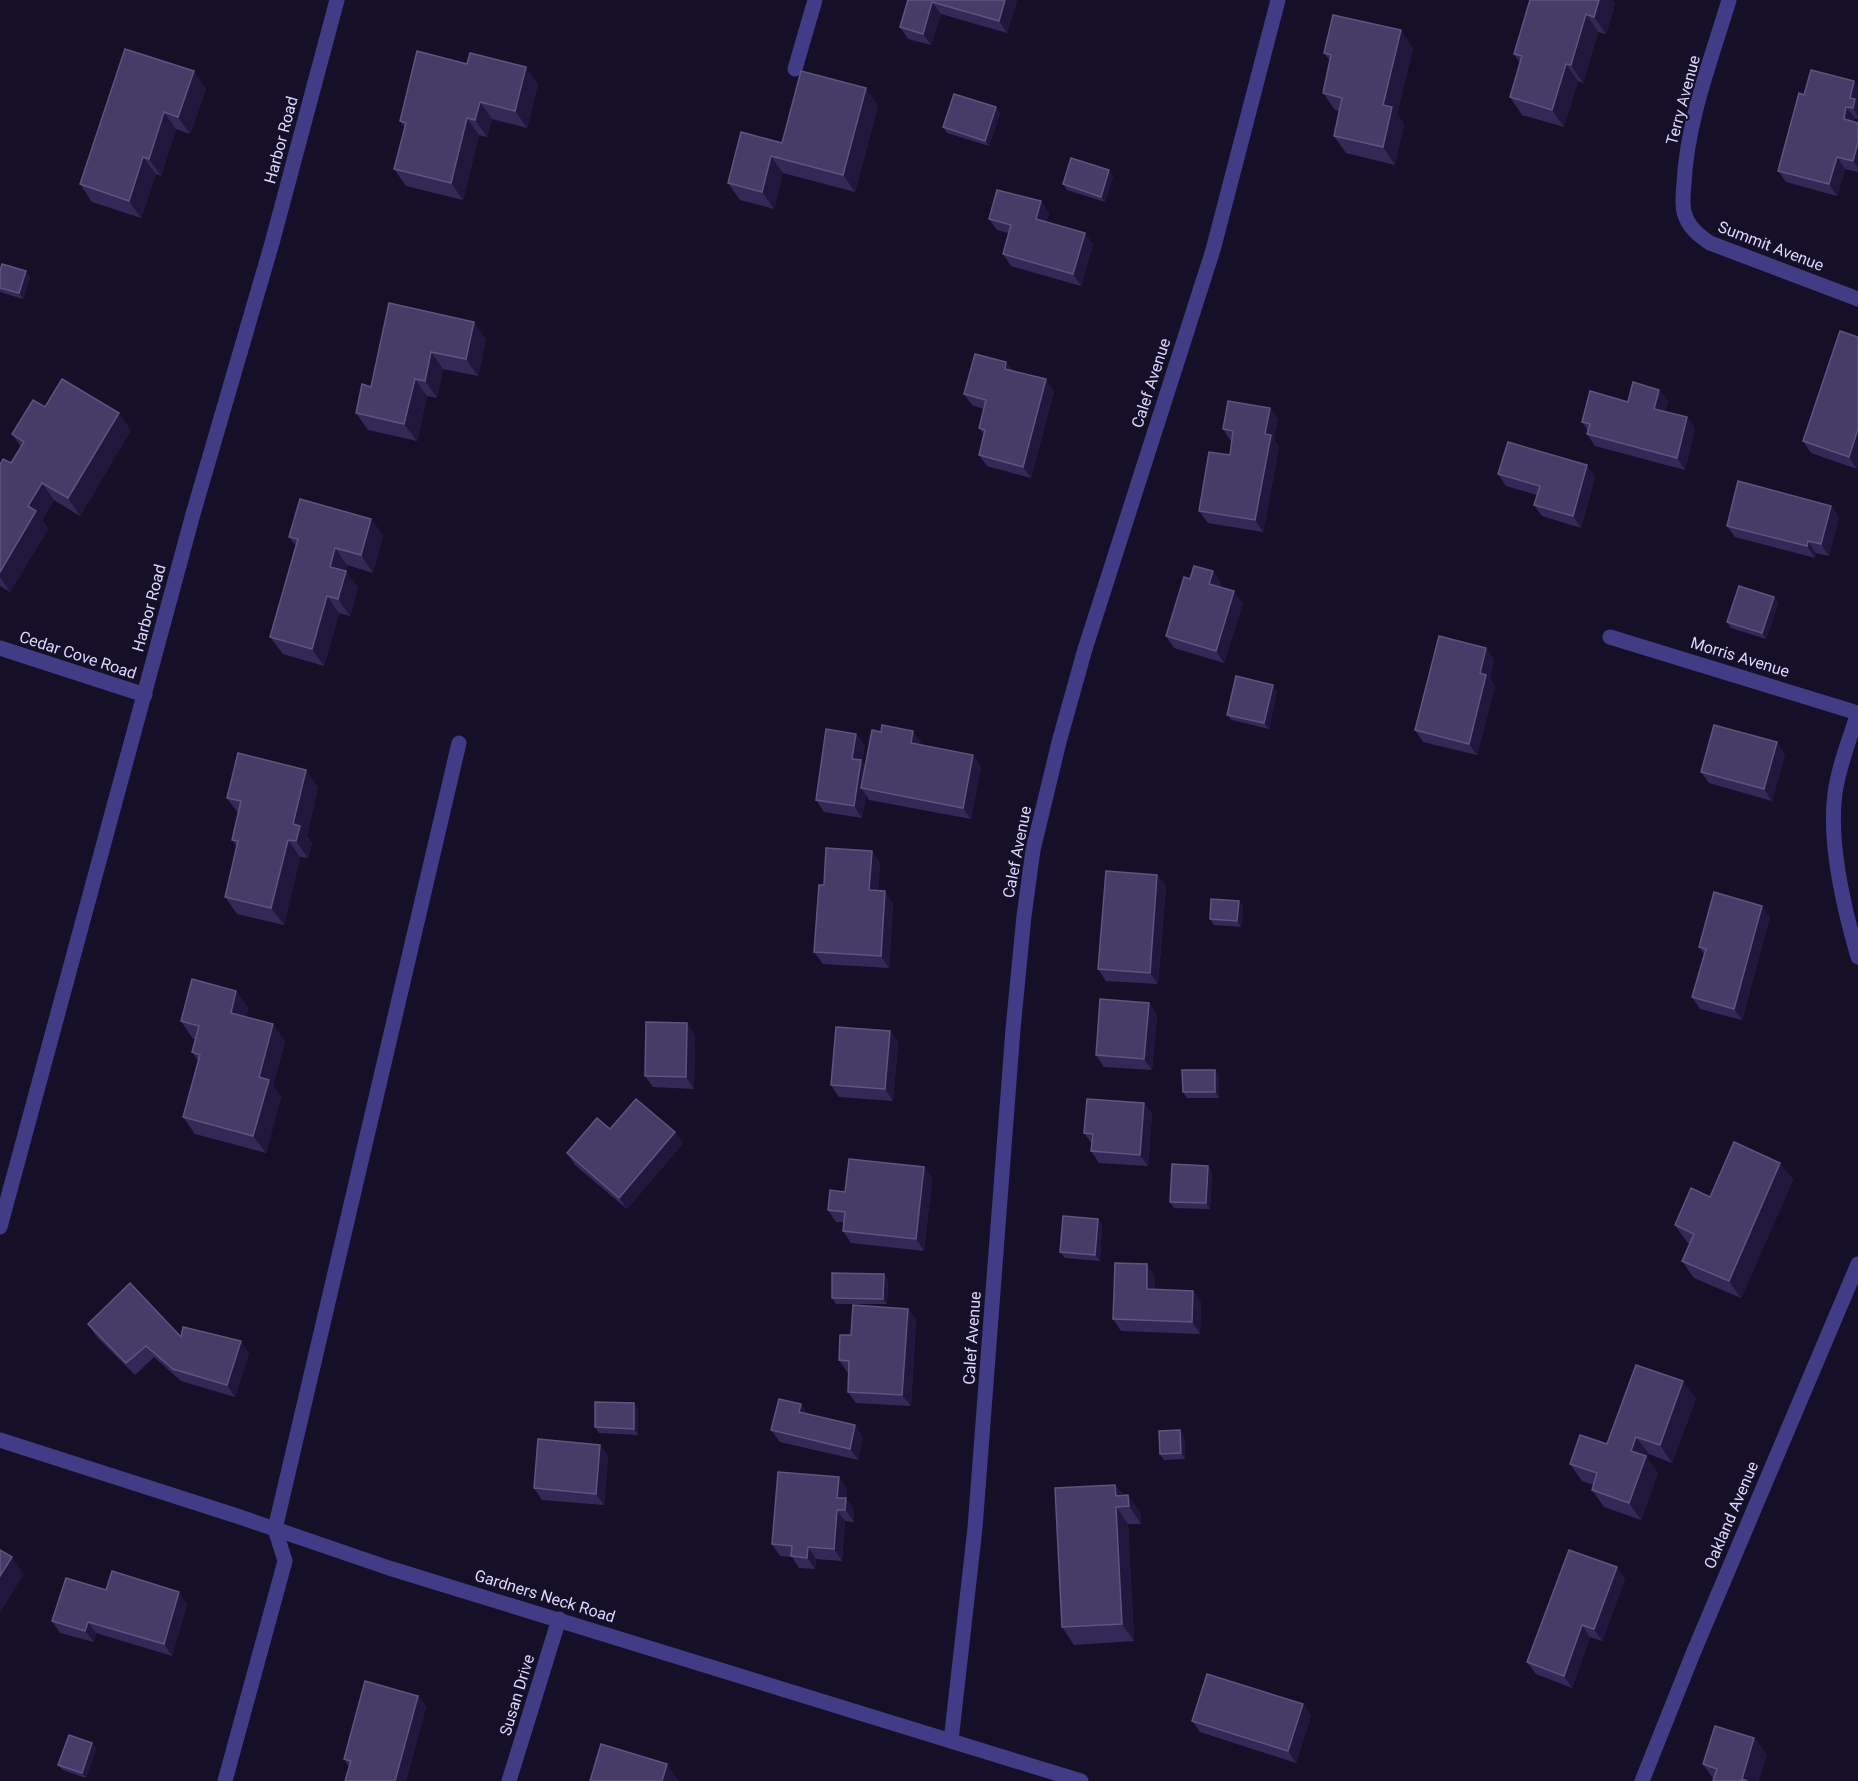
<svg xmlns="http://www.w3.org/2000/svg" width="1858" height="1781" font-family="Roboto,sans-serif">
<rect width="100%" height="100%" fill="#151028"/>
<g fill="none" stroke-linecap="round" stroke-linejoin="round">
<g stroke="#423c86" stroke-width="15">
<path d="M1729 0C1711 60 1687 121 1684 184 1683 193 1682 203 1684 212 1688 227 1698 235 1710 243L1858 299"/>
<polyline points="795,69 815,0"/>
<polyline points="1610,637 1858,713"/>
<polyline points="0,648 145,695"/>
<path d="M1858 713C1849 740 1839 766 1835 793 1828 844 1844 909 1858 957"/>
<polyline points="0,1227 193,514 272,243 337,0"/>
<polyline points="951,1741 975,1528 1013,1029 1024,916 1033,850 1059,742 1085,649 1213,250 1278,0"/>
<polyline points="225,1781 285,1561 275,1529 459,743"/>
<polyline points="509,1781 559,1619"/>
<polyline points="1642,1781 1694,1651 1858,1264"/>
</g>
<polyline stroke="#423c86" stroke-width="15" points="0,1440 237,1516 389,1568 1081,1781"/>
</g>
<g fill="#342956">
<polygon points="908,0 1017,0 1007,33 941,14 931,45 908,39 900,27"/>
<polygon points="1530,0 1615,4 1606,34 1598,32 1583,83 1578,81 1564,127 1522,115 1510,97 1520,63 1514,54"/>
<polygon points="1413,48 1397,114 1404,124 1395,165 1346,153 1334,136 1339,111 1335,110 1323,93 1330,61 1324,53"/>
<polygon points="125,49 206,89 190,134 176,129 161,176 156,174 141,218 92,202 80,184"/>
<polygon points="1854,81 1858,86 1858,119 1855,118 1854,121 1858,123 1858,172 1845,169 1837,196 1786,182 1778,171 1804,95"/>
<polygon points="538,84 527,128 492,119 487,137 479,135 463,200 406,186 394,169 405,128 400,121"/>
<polygon points="878,106 855,192 783,173 774,209 740,200 728,183 782,143"/>
<polygon points="1000,113 989,146 947,133 943,127"/>
<polygon points="1109,170 1113,176 1105,202 1067,190 1063,184"/>
<polygon points="1041,201 1049,213 1046,222 1093,244 1081,286 1011,266 1003,254 1008,233 997,230 989,219"/>
<polygon points="0,271 26,271 30,277 23,299 0,292"/>
<polygon points="389,303 486,339 478,376 443,369 437,398 427,396 417,441 368,430 356,413 371,387"/>
<polygon points="1858,337 1858,465 1857,469 1811,453 1803,441"/>
<polygon points="1006,362 1012,370 1054,391 1031,478 987,466 979,455 984,435 979,428 984,409 972,405 964,394"/>
<polygon points="1659,390 1668,401 1665,411 1687,417 1695,429 1685,470 1595,446 1587,434 1588,431 1582,422 1628,402"/>
<polygon points="45,407 131,430 80,516 54,500 42,520 48,529 10,592 0,586 0,465 11,463 21,447 12,434"/>
<polygon points="1270,408 1278,419 1274,440 1279,447 1263,532 1208,523 1199,511 1230,455 1232,441 1231,441 1223,429"/>
<polygon points="1498,474 1595,477 1581,528 1542,516 1534,505 1537,495 1506,486"/>
<polygon points="1831,506 1839,517 1829,556 1816,553 1815,558 1735,537 1727,526"/>
<polygon points="371,519 383,536 373,573 347,565 346,571 358,588 350,616 339,613 324,666 283,654 270,637 296,546 289,537"/>
<polygon points="1213,571 1221,583 1220,587 1243,603 1224,663 1174,648 1166,636 1190,579"/>
<polygon points="1774,597 1778,603 1766,639 1731,628 1727,622"/>
<polygon points="1486,648 1494,660 1490,679 1495,686 1477,755 1423,742 1415,730"/>
<polygon points="1277,691 1269,729 1232,720 1227,715"/>
<polygon points="856,734 865,746 862,761 865,766 921,742 920,745 973,755 981,767 971,819 869,800 866,795 862,818 824,812 816,800"/>
<polygon points="1785,754 1772,801 1709,783 1701,772"/>
<polygon points="318,787 307,836 312,843 308,858 300,857 284,925 237,914 225,897 237,847 232,840 238,813 227,798"/>
<polygon points="872,851 880,863 878,891 893,903 889,968 823,964 814,952 824,885"/>
<polygon points="1157,875 1166,886 1158,984 1106,981 1098,969"/>
<polygon points="1239,901 1243,907 1241,927 1214,925 1210,919"/>
<polygon points="1770,917 1742,1020 1700,1009 1692,997 1704,954 1699,947"/>
<polygon points="236,991 248,1008 246,1017 285,1041 273,1086 281,1097 266,1153 195,1134 183,1117 198,1061 192,1052 195,1039 193,1039 181,1021"/>
<polygon points="1149,1003 1157,1015 1152,1070 1104,1067 1096,1055"/>
<polygon points="890,1031 898,1043 893,1101 839,1097 831,1085"/>
<polygon points="695,1035 694,1089 653,1087 645,1076"/>
<polygon points="1215,1070 1219,1076 1219,1098 1187,1098 1183,1092"/>
<polygon points="1144,1103 1152,1114 1148,1166 1099,1163 1091,1151 1092,1144 1084,1133"/>
<polygon points="610,1129 683,1143 627,1209 575,1165 567,1153"/>
<polygon points="1780,1163 1793,1180 1741,1298 1694,1278 1682,1261 1690,1244 1687,1242 1675,1225 1710,1197"/>
<polygon points="924,1167 932,1179 924,1251 851,1243 843,1231 844,1222 836,1222 828,1210 845,1192"/>
<polygon points="1212,1172 1210,1209 1174,1208 1170,1202"/>
<polygon points="1098,1219 1102,1224 1100,1261 1065,1258 1060,1252"/>
<polygon points="884,1274 888,1280 887,1304 836,1304 832,1298"/>
<polygon points="1155,1276 1155,1290 1201,1302 1200,1334 1121,1331 1113,1319"/>
<polygon points="908,1309 916,1320 911,1406 856,1403 848,1392 849,1372 847,1372 839,1360 851,1335"/>
<polygon points="88,1324 181,1337 249,1353 235,1397 181,1381 154,1357 135,1375 96,1336"/>
<polygon points="1696,1398 1672,1463 1649,1454 1647,1458 1658,1473 1641,1520 1604,1507 1592,1490 1593,1485 1582,1481 1570,1464"/>
<polygon points="634,1403 638,1409 638,1435 599,1433 595,1427"/>
<polygon points="801,1404 808,1415 863,1437 858,1460 780,1442 771,1430"/>
<polygon points="1184,1436 1185,1459 1164,1460 1160,1454"/>
<polygon points="600,1445 608,1456 604,1505 542,1500 534,1488"/>
<polygon points="1115,1485 1123,1495 1140,1512 1141,1524 1128,1524 1134,1641 1074,1645 1062,1627"/>
<polygon points="847,1489 846,1499 854,1510 854,1522 845,1521 842,1561 816,1559 815,1569 799,1568 792,1557 780,1556 772,1544"/>
<polygon points="1625,1579 1602,1641 1590,1637 1572,1688 1536,1674 1527,1662"/>
<polygon points="106,1590 187,1604 172,1656 96,1633 94,1642 60,1633 52,1621"/>
<polygon points="418,1696 426,1707 406,1781 345,1781 349,1767 344,1759"/>
<polygon points="1303,1704 1311,1716 1296,1763 1200,1732 1192,1721"/>
<polygon points="1754,1738 1767,1755 1714,1780 1703,1764"/>
<polygon points="92,1743 96,1749 86,1778 63,1770 58,1765"/>
</g>
<g fill="#20173c">
<polygon points="1005,0 1017,0 1007,33 999,21"/>
<polygon points="1599,0 1613,0 1615,4 1606,34 1594,17"/>
<polygon points="932,2 941,14 931,45 923,34"/>
<polygon points="1586,14 1598,32 1583,83 1571,65"/>
<polygon points="1401,30 1413,48 1397,114 1404,124 1395,165 1383,147 1383,105"/>
<polygon points="1566,64 1578,81 1564,127 1552,110"/>
<polygon points="526,67 538,84 527,128 515,111"/>
<polygon points="194,71 206,89 190,134 178,117"/>
<polygon points="1854,81 1858,86 1858,116 1853,108 1850,98"/>
<polygon points="866,88 878,106 855,192 843,175"/>
<polygon points="480,102 492,119 487,137 475,120"/>
<polygon points="996,107 1000,113 989,146 985,141"/>
<polygon points="1846,107 1855,118 1852,130 1844,119"/>
<polygon points="164,112 176,129 161,176 149,159"/>
<polygon points="467,118 479,135 463,200 451,183"/>
<polygon points="1858,142 1858,168 1853,161"/>
<polygon points="771,156 783,173 774,209 762,192"/>
<polygon points="143,157 156,174 141,218 129,201"/>
<polygon points="1837,157 1845,169 1837,196 1829,184"/>
<polygon points="1109,170 1113,176 1105,202 1101,197"/>
<polygon points="1041,201 1049,213 1044,231 1036,219"/>
<polygon points="1085,233 1093,244 1081,286 1073,274"/>
<polygon points="26,271 30,277 23,299 19,293"/>
<polygon points="474,322 486,339 478,376 466,359"/>
<polygon points="431,352 443,369 437,398 425,381"/>
<polygon points="1006,362 1014,374 1005,369"/>
<polygon points="415,379 427,396 417,441 404,424"/>
<polygon points="1046,379 1054,391 1031,478 1023,467"/>
<polygon points="1659,390 1668,401 1662,420 1654,409"/>
<polygon points="1270,408 1278,419 1274,440 1279,447 1263,532 1255,520 1265,434"/>
<polygon points="119,413 131,430 80,516 68,498"/>
<polygon points="1687,417 1695,429 1685,470 1677,458"/>
<polygon points="1858,429 1858,465 1857,469 1849,457"/>
<polygon points="1587,465 1595,477 1581,528 1573,516"/>
<polygon points="42,483 54,500 42,520 48,529 10,592 0,577 0,572 28,506"/>
<polygon points="1831,506 1839,517 1829,556 1821,544"/>
<polygon points="371,519 383,536 373,573 361,555"/>
<polygon points="1808,541 1816,553 1815,558 1807,546"/>
<polygon points="335,548 347,565 342,584 330,567"/>
<polygon points="346,571 358,588 350,616 338,599"/>
<polygon points="1213,571 1221,583 1217,595 1209,584"/>
<polygon points="1234,591 1243,603 1224,663 1216,651"/>
<polygon points="327,596 339,613 324,666 312,649"/>
<polygon points="1774,597 1778,603 1766,639 1762,633"/>
<polygon points="1486,648 1494,660 1490,679 1495,686 1477,755 1469,744 1480,673"/>
<polygon points="1273,685 1277,691 1269,729 1264,723"/>
<polygon points="913,731 921,742 919,755 911,743"/>
<polygon points="856,734 865,746 862,761 869,772 861,788 866,795 862,818 854,806 852,759"/>
<polygon points="1777,742 1785,754 1772,801 1764,789"/>
<polygon points="973,755 981,767 971,819 963,808"/>
<polygon points="306,770 318,787 307,836 312,843 308,858 296,841 293,824"/>
<polygon points="288,840 300,857 284,925 271,908"/>
<polygon points="872,851 880,863 877,902 869,890"/>
<polygon points="1157,875 1166,886 1158,984 1150,973"/>
<polygon points="885,891 893,903 889,968 881,956"/>
<polygon points="1239,901 1243,907 1241,927 1237,921"/>
<polygon points="1762,906 1770,917 1742,1020 1734,1009"/>
<polygon points="236,991 248,1008 243,1030 231,1013"/>
<polygon points="1149,1003 1157,1015 1152,1070 1144,1059"/>
<polygon points="687,1023 695,1035 694,1089 686,1077"/>
<polygon points="273,1024 285,1041 273,1086 281,1097 266,1153 253,1136 259,1077"/>
<polygon points="890,1031 898,1043 893,1101 885,1089"/>
<polygon points="1215,1070 1219,1076 1219,1098 1215,1092"/>
<polygon points="1144,1103 1152,1114 1148,1166 1140,1155"/>
<polygon points="675,1132 683,1143 627,1209 619,1198"/>
<polygon points="1780,1163 1793,1180 1741,1298 1729,1281"/>
<polygon points="1208,1166 1212,1172 1210,1209 1206,1203"/>
<polygon points="924,1167 932,1179 924,1251 916,1239"/>
<polygon points="1098,1219 1102,1224 1100,1261 1095,1255"/>
<polygon points="1147,1264 1155,1276 1155,1301 1147,1289"/>
<polygon points="884,1274 888,1280 887,1304 883,1299"/>
<polygon points="1193,1291 1201,1302 1200,1334 1192,1322"/>
<polygon points="908,1309 916,1320 911,1406 902,1395"/>
<polygon points="241,1341 249,1353 235,1397 227,1385"/>
<polygon points="1683,1381 1696,1398 1672,1463 1660,1445"/>
<polygon points="634,1403 638,1409 638,1435 634,1429"/>
<polygon points="801,1404 809,1416 799,1412"/>
<polygon points="855,1425 863,1437 858,1460 850,1449"/>
<polygon points="1180,1430 1184,1436 1185,1459 1181,1453"/>
<polygon points="1636,1437 1649,1454 1647,1458 1658,1473 1641,1520 1629,1503 1631,1451"/>
<polygon points="600,1445 608,1456 604,1505 596,1494"/>
<polygon points="839,1477 847,1489 846,1499 854,1510 854,1522 837,1498"/>
<polygon points="1115,1485 1127,1502 1116,1496"/>
<polygon points="1128,1495 1140,1512 1141,1524 1129,1506"/>
<polygon points="1116,1507 1128,1524 1134,1641 1122,1624"/>
<polygon points="837,1510 845,1521 842,1561 834,1549"/>
<polygon points="808,1547 816,1559 815,1569 807,1558"/>
<polygon points="12,1557 24,1574 0,1613 0,1576"/>
<polygon points="1617,1567 1625,1579 1602,1641 1594,1629"/>
<polygon points="179,1592 187,1604 172,1656 164,1644"/>
<polygon points="88,1622 96,1633 94,1642 85,1631"/>
<polygon points="1582,1625 1590,1637 1572,1688 1564,1676"/>
<polygon points="418,1696 426,1707 406,1781 395,1781"/>
<polygon points="1303,1704 1311,1716 1296,1763 1288,1751"/>
<polygon points="1754,1738 1767,1755 1759,1781 1743,1781 1742,1779"/>
<polygon points="92,1743 96,1749 86,1778 82,1773"/>
<polygon points="667,1764 679,1781 662,1781"/>
</g>
<g fill="#463c68" stroke="#5e5480" stroke-width="1.5">
<polygon points="908,0 1005,0 999,21 932,2 923,34 900,27"/>
<polygon points="1530,0 1599,0 1594,17 1586,14 1571,65 1566,64 1552,110 1510,97 1522,56 1514,54"/>
<polygon points="1333,15 1401,30 1383,105 1392,107 1383,147 1334,136 1342,98 1323,93 1331,55 1324,53"/>
<polygon points="125,49 194,71 178,117 164,112 149,159 143,157 129,201 80,184"/>
<polygon points="417,51 467,64 470,53 526,67 515,111 480,102 475,120 467,118 451,183 394,169 406,123 400,121"/>
<polygon points="1811,70 1854,81 1850,98 1855,99 1853,108 1846,107 1844,119 1858,123 1858,142 1853,161 1837,157 1829,184 1778,171 1799,93 1804,95"/>
<polygon points="801,71 866,88 843,175 771,156 762,192 728,183 741,132 782,143"/>
<polygon points="954,94 996,107 985,141 943,127"/>
<polygon points="1071,158 1109,170 1101,197 1063,184"/>
<polygon points="997,190 1041,201 1036,219 1085,233 1073,274 1003,254 1011,225 989,219"/>
<polygon points="2,264 26,271 19,293 0,288 0,271"/>
<polygon points="389,303 474,322 466,359 431,352 425,381 415,379 404,424 356,413 362,384 371,387"/>
<polygon points="1840,331 1858,337 1858,429 1849,457 1803,441"/>
<polygon points="975,354 1006,362 1005,369 1046,379 1023,467 979,455 985,430 979,428 986,400 964,394"/>
<polygon points="62,379 119,413 68,498 42,483 28,506 36,511 0,572 0,465 3,459 11,463 24,442 12,434 33,400 45,407"/>
<polygon points="1633,382 1659,390 1654,409 1687,417 1677,458 1587,434 1590,424 1582,422 1590,391 1628,402"/>
<polygon points="1228,401 1270,408 1265,434 1271,435 1255,520 1199,511 1209,452 1230,455 1233,431 1223,429"/>
<polygon points="1508,442 1587,465 1573,516 1534,505 1540,486 1498,474"/>
<polygon points="1738,481 1831,506 1821,544 1808,541 1807,546 1727,526"/>
<polygon points="300,499 371,519 361,555 335,548 330,567 346,571 338,599 327,596 312,649 270,637 298,539 289,537"/>
<polygon points="1194,566 1213,571 1209,584 1234,591 1216,651 1166,636 1184,577 1190,579"/>
<polygon points="1739,586 1774,597 1762,633 1727,622"/>
<polygon points="1439,636 1486,648 1480,673 1486,675 1469,744 1415,730"/>
<polygon points="1236,676 1273,685 1264,723 1227,715"/>
<polygon points="882,725 913,731 911,743 973,755 963,808 861,788 872,730 881,732"/>
<polygon points="1714,725 1777,742 1764,789 1701,772"/>
<polygon points="826,729 856,734 852,759 861,760 854,806 816,800"/>
<polygon points="238,753 306,770 293,824 300,826 296,841 288,840 271,908 225,897 238,841 232,840 241,801 227,798"/>
<polygon points="826,848 872,851 869,890 885,891 881,956 814,952 819,885 824,885"/>
<polygon points="1106,871 1157,875 1150,973 1098,969"/>
<polygon points="1714,892 1762,906 1734,1009 1692,997 1706,949 1699,947"/>
<polygon points="1211,899 1239,901 1237,921 1210,919"/>
<polygon points="192,979 236,991 231,1013 273,1024 259,1077 269,1080 253,1136 183,1117 200,1055 192,1052 199,1026 181,1021"/>
<polygon points="1100,999 1149,1003 1144,1059 1096,1055"/>
<polygon points="646,1022 687,1023 686,1077 645,1076"/>
<polygon points="836,1027 890,1031 885,1089 831,1085"/>
<polygon points="1182,1070 1215,1070 1215,1092 1183,1092"/>
<polygon points="636,1099 675,1132 619,1198 567,1153 597,1118 610,1129"/>
<polygon points="1087,1099 1144,1103 1140,1155 1091,1151 1093,1134 1084,1133"/>
<polygon points="1734,1142 1780,1163 1729,1281 1682,1261 1694,1234 1675,1225 1691,1188 1710,1197"/>
<polygon points="849,1159 924,1167 916,1239 843,1231 845,1212 828,1210 830,1190 845,1192"/>
<polygon points="1172,1164 1208,1166 1206,1203 1170,1202"/>
<polygon points="1063,1216 1098,1219 1095,1255 1060,1252"/>
<polygon points="1115,1263 1147,1264 1147,1289 1193,1291 1192,1322 1113,1319"/>
<polygon points="832,1273 884,1274 883,1299 832,1298"/>
<polygon points="130,1283 181,1337 183,1327 241,1341 227,1385 173,1369 146,1346 126,1363 88,1324"/>
<polygon points="853,1305 908,1309 902,1395 848,1392 849,1361 839,1360 840,1335 851,1335"/>
<polygon points="1636,1365 1683,1381 1660,1445 1636,1437 1631,1451 1646,1456 1629,1503 1592,1490 1597,1473 1570,1464 1580,1435 1607,1444"/>
<polygon points="779,1399 801,1404 799,1412 855,1425 850,1449 771,1430"/>
<polygon points="595,1402 634,1403 634,1429 595,1427"/>
<polygon points="1180,1430 1181,1453 1160,1454 1159,1431"/>
<polygon points="538,1439 600,1445 596,1494 534,1488"/>
<polygon points="778,1472 839,1477 837,1498 846,1498 845,1510 837,1510 834,1549 808,1547 807,1558 791,1556 792,1546 772,1544"/>
<polygon points="1115,1485 1116,1496 1128,1495 1129,1506 1116,1507 1122,1624 1062,1627 1055,1488"/>
<polygon points="0,1550 12,1557 0,1576"/>
<polygon points="1569,1550 1617,1567 1594,1629 1582,1625 1564,1676 1527,1662"/>
<polygon points="112,1571 179,1592 164,1644 88,1622 85,1631 52,1621 66,1578 106,1590"/>
<polygon points="1207,1674 1303,1704 1288,1751 1192,1721"/>
<polygon points="365,1681 418,1696 395,1781 345,1781 351,1761 344,1759"/>
<polygon points="1715,1726 1754,1738 1742,1779 1747,1781 1713,1781 1717,1769 1703,1764"/>
<polygon points="69,1735 92,1743 82,1773 58,1765"/>
<polygon points="601,1744 667,1764 662,1781 590,1781"/>
</g>
<g text-anchor="middle" dominant-baseline="central" stroke-width="4.5" stroke-linejoin="round" paint-order="stroke">
<g font-size="16" fill="#ddd7ff" stroke="#151028">
<text transform="translate(1683 100) rotate(-75)">Terry Avenue</text>
<text transform="translate(281 140) rotate(-75)">Harbor Road</text>
<text transform="translate(1771 246) rotate(21)">Summit Avenue</text>
<text transform="translate(1151 383) rotate(-72)">Calef Avenue</text>
<text transform="translate(149 608) rotate(-75)">Harbor Road</text>
<text transform="translate(78 655) rotate(18)">Cedar Cove Road</text>
<text transform="translate(1740 657) rotate(17)">Morris Avenue</text>
<text transform="translate(1017 852) rotate(-79)">Calef Avenue</text>
<text transform="translate(972 1338) rotate(-86)">Calef Avenue</text>
<text transform="translate(1731 1515) rotate(-67)">Oakland Avenue</text>
<text transform="translate(545 1596) rotate(17)">Gardners Neck Road</text>
<text transform="translate(517 1695) rotate(-73)">Susan Drive</text>
</g>
</g>
</svg>
